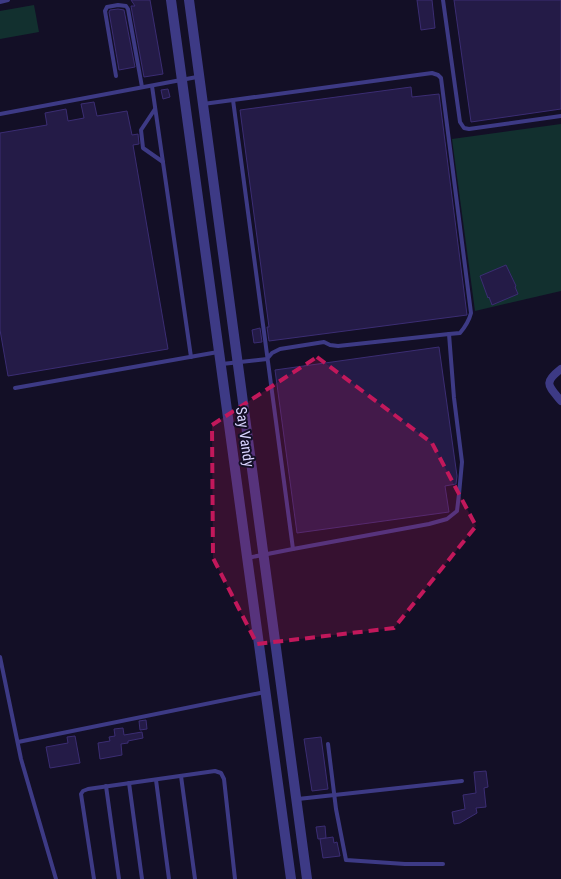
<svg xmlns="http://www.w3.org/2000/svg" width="561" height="879" font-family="'Roboto Condensed',sans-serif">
<rect width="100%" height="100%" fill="#130f26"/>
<g fill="#12302f">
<polygon points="34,5 39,32 0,39 0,11"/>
<polygon points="561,124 561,291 475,311 452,139"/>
</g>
<g fill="#241b47" stroke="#3b2d73">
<polygon points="131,0 150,0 163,74 144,77 131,6 135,6"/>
<polygon points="417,0 432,0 435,28 421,30"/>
<polygon points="454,0 561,0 561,109 471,122"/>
<polygon points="118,9 124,10 135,67 119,70 109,12 110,10"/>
<polygon points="411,87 412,97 439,94 467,315 269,341 267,327 269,327 240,110"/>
<polygon points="168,89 170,97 163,99 161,90"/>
<polygon points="94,102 97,116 127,111 132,135 138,134 139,144 133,145 168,349 8,376 0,330 0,133 47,125 45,113 66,109 68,121 84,118 81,104"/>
<polygon points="506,265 516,286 515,287 518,294 492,305 489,297 488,298 480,276"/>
<polygon points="260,328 262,342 254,343 252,330"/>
<polygon points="439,347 457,476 456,484 445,486 449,512 297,533 275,370"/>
<polygon points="146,720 147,729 140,730 139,721"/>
<polygon points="123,728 124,735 142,732 143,738 128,741 128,743 121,744 122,755 100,759 98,743 110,741 109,737 115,736 114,729"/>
<polygon points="75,736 80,763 50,768 46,747 68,743 67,737"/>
<polygon points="321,737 328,789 312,791 304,739"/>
<polygon points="486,771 488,787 484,788 486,807 476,808 477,813 460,823 454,824 452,812 465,809 463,795 476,793 474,772"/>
<polygon points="325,826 326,838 318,839 316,827"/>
<polygon points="333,837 334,843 337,842 340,856 323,858 320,839"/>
</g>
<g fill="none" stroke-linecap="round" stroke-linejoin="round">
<g stroke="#3d3a85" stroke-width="4">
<polyline points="443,0 460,122 464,128 469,129 561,116"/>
<polyline points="0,2 8,0"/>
<polyline points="116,76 105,11 107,7 118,5 126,6 128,9 142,87"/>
<polyline points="152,86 191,357"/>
<polyline points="203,104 233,100"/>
<polyline points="155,109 141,130 143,148 163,162"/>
<polyline points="0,114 197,77"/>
<path d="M222 364 267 359 272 353 280 349 324 342 330 345 338 346 449 334 460 333C465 327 469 321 471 313L441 78 438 75 432 73 233 100C253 250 273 399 293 549"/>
<polyline points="15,388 218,352"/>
<polyline points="247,558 293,549 429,524 447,519 457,511 459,494 462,462 454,398 449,334"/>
<polyline points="0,657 21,759 56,879"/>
<polyline points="18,742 265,692"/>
<polyline points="328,744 336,809 346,860 405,864 443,864"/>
<polyline points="181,776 195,879"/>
<polyline points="156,780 169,879"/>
<polyline points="129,783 142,879"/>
<polyline points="106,786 119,879"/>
<polyline points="298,799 462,781"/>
<polyline points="94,879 81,794 83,791 88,789 215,771 221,773 224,779 235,879"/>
</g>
<path stroke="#3d3a85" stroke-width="8" d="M561 369C543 383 548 385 561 401"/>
<g stroke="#3d3a85" stroke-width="10">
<polyline points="171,0 291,879"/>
<polyline points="189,0 307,879"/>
</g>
</g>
<path fill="#c2185b" fill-opacity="0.2" stroke="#c2185b" stroke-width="4" stroke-dasharray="10 6" stroke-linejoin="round" d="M317 357 432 443 476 526 394 628 257 644 213 558 212 425Z"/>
<g text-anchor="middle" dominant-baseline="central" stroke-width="4" stroke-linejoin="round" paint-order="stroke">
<g font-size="15" fill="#d9d4ff" stroke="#130f26">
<text transform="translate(245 437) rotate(82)">Say Vandy</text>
</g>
</g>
</svg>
